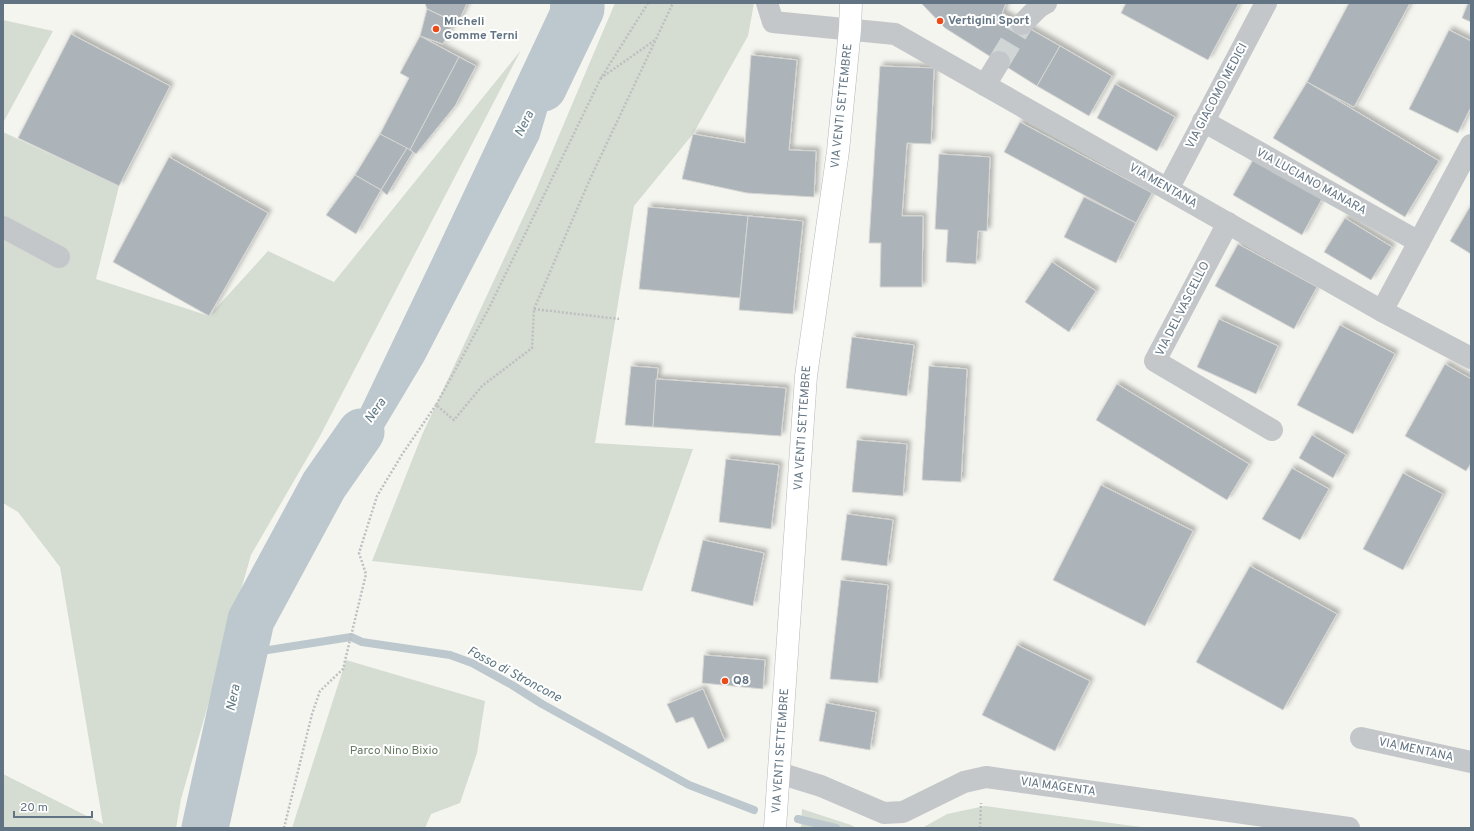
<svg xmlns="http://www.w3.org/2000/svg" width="1474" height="831" font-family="Overpass,sans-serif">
<defs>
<filter id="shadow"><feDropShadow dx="3.5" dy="-3.5" stdDeviation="2" flood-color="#0004"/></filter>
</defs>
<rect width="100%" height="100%" fill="#f5f5f0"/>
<g fill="#d5dcd1">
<polygon points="615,3 754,3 748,36 693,134 634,206 595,443 693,449 642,591 372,561 422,435 535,192"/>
<polygon points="3,20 53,31 3,123"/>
<polygon points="521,50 320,436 251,555 181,799 176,828 3,828 3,774 103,824 60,567 18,512 3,503 3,132 119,186 96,279 209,316 268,251 334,282"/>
<polygon points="346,660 485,701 477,753 460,803 431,814 425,828 292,828"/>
<polygon points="985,806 1141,827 1150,828 922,828 947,814"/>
<polygon points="802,809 851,825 856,828 801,828"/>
</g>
<polygon fill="#bcc8cd" points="550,3 579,3 539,139 424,361 344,495 324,485 436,251 550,9"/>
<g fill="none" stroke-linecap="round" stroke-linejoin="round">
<g stroke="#bcc8cd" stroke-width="8">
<polyline points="243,654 351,637 362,642 450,655 472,663 512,685 542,704 689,785 754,810"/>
<polyline points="798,819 836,828"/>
</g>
<g stroke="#bcc8cd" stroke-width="47">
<polyline points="543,88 581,9 581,3"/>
<polyline points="205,828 251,620 324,485 361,432"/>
</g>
</g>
<g fill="#acb4b9" stroke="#d6d6d3" filter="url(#shadow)">
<polygon points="425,3 467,3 458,23 427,9"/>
<polygon points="921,3 1006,3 1002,13 1060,46 1037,86 945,28"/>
<polygon points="1126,3 1239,3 1208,60 1121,13"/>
<polygon points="1349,3 1410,3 1354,107 1307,82"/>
<polygon points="1468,3 1471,3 1471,22 1462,18"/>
<polygon points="427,9 454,22 443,44 420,36"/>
<polygon points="1449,30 1471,41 1471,107 1458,133 1409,109"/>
<polygon points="71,34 170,86 119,186 18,138"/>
<polygon points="420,36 459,57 410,150 380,134 409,78 400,73"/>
<polygon points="1060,46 1112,76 1089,116 1037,86"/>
<polygon points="751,55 797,60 789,150 816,151 814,197 747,193 682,179 693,134 745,143"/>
<polygon points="459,57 476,66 455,106 416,154 410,150"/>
<polygon points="880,66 934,68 931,144 907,143 902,216 923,216 922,287 880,287 881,243 869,243"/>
<polygon points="1307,82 1439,161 1405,217 1273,138"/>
<polygon points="1115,84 1175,117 1157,151 1097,118"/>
<polygon points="1020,122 1152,193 1136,223 1004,152"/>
<polygon points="380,134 407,148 381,190 355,175"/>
<polygon points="407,148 413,152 387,195 381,190"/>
<polygon points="939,154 990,157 987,231 978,231 976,264 946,262 948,230 935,229"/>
<polygon points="169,157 268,213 209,316 113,262"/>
<polygon points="1253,160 1322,199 1302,235 1233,195"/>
<polygon points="355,175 381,190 356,234 326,215"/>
<polygon points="1084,197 1136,223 1116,263 1064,237"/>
<polygon points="1471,205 1471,254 1450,241"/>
<polygon points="648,207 748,216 740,298 639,289"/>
<polygon points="748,216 803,221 793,314 739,310"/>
<polygon points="1345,218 1392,247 1371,280 1324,252"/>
<polygon points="1238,244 1317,287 1294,329 1215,286"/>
<polygon points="1052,262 1096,291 1069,332 1025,302"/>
<polygon points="1219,319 1278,346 1256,394 1197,367"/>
<polygon points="1340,325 1395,354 1353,434 1297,405"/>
<polygon points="852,337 914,345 907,396 846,388"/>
<polygon points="1445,364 1471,379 1471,463 1466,471 1405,436"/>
<polygon points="631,366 658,368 653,427 625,425"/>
<polygon points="929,366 967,369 961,482 922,480"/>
<polygon points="656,379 786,388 781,436 653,427"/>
<polygon points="1117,384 1249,464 1227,500 1096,420"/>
<polygon points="1312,435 1346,455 1333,478 1299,458"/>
<polygon points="857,440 907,444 903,496 852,492"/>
<polygon points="726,459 779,465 771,529 719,522"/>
<polygon points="1292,468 1329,489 1300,540 1262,519"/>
<polygon points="1403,473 1443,494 1403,570 1363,549"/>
<polygon points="1101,485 1193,531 1145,626 1053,580"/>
<polygon points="847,514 893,520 887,566 841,560"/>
<polygon points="703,540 764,553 753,606 691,591"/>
<polygon points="1250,566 1337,614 1283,710 1196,662"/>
<polygon points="841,580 888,585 878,683 830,679"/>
<polygon points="1017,645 1090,681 1055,751 982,715"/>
<polygon points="704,655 765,660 763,689 702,683"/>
<polygon points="703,689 725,741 708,749 693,717 676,723 667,704"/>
<polygon points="826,703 876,712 870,750 819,741"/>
</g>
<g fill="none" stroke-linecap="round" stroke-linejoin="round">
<polyline stroke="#d0d5d5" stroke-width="22" stroke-dasharray="22 11" stroke-linecap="butt" points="999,62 1022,24"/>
<g stroke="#b3b9bd" stroke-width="23">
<polyline id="secondary" points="775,828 806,376 838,151 850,29 851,3"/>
</g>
<g stroke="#bdbfc1" stroke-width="2.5" stroke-dasharray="2 2" stroke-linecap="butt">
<polyline points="648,3 601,78 655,40"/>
<polyline points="601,78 488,310 436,405 454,420 482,386 532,348 534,309 590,179 673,3"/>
<polyline points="534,309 619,319"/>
<polyline points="284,828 312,714 320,691 343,669 366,574 359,553 377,496 403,453 436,405"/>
<polyline points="980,828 981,803"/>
</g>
<g stroke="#c4c7ca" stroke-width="22">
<polyline points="767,3 773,22 895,34 1382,311 1471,358"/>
<polyline points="1022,24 1039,7 1046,3"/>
<polyline points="985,85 999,62"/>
<polyline points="1203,121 1419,242"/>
<polyline points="1168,189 1266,3"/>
<polyline points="1228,223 1155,361 1272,430"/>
<polyline points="3,227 59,257"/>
<polyline points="1382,311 1471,145"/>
<polyline points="1361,738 1471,762"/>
<polyline points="779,773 821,786 884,813 903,812 964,782 986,777 1349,828"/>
</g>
<use href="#secondary" stroke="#fff" stroke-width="22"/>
</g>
<g fill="#ec4a19" stroke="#fff" stroke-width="1.5">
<circle cx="940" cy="21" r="4"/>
<circle cx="436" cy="29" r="4"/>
<circle cx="725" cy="681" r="4"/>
</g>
<g text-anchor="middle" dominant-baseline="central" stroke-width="4" stroke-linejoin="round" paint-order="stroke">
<g font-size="12" font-weight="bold" fill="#627483" stroke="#fff" text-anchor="start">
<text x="948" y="21">Vertigini Sport</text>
<text x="444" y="22">Micheli<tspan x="444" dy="14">Gomme Terni</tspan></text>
<text x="733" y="681">Q8</text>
</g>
<g font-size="12" fill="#627483" stroke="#fff">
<text transform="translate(1217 96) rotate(-62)">VIA GIACOMO MEDICI</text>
<text transform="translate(842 106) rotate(-84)">VIA VENTI SETTEMBRE</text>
<text transform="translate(1311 182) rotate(29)">VIA LUCIANO MANARA</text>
<text transform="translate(1163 186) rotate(30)">VIA MENTANA</text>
<text transform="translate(1183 309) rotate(-63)">VIA DEL VASCELLO</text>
<text transform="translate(803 428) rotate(-86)">VIA VENTI SETTEMBRE</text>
<text transform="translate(1416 750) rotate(12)">VIA MENTANA</text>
<text transform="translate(781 751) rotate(-86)">VIA VENTI SETTEMBRE</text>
<text transform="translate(1058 787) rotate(8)">VIA MAGENTA</text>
</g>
<g font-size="12" fill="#667a61" stroke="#fff">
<text x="394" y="751">Parco Nino Bixio</text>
</g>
<g font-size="13" font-style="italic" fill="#5d7780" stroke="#fff">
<text transform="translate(525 124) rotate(-64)">Nera</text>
<text transform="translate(376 411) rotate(-55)">Nera</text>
<text transform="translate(514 675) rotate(28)">Fosso di Stroncone</text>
<text transform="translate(234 698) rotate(-78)">Nera</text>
</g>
</g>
<rect width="1474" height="831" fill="none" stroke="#627483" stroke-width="8"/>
<path d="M14 811v6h78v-6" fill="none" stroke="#627483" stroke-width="2"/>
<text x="20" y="811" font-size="12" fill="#627483" stroke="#ffffff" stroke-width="3" paint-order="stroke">20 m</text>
</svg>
